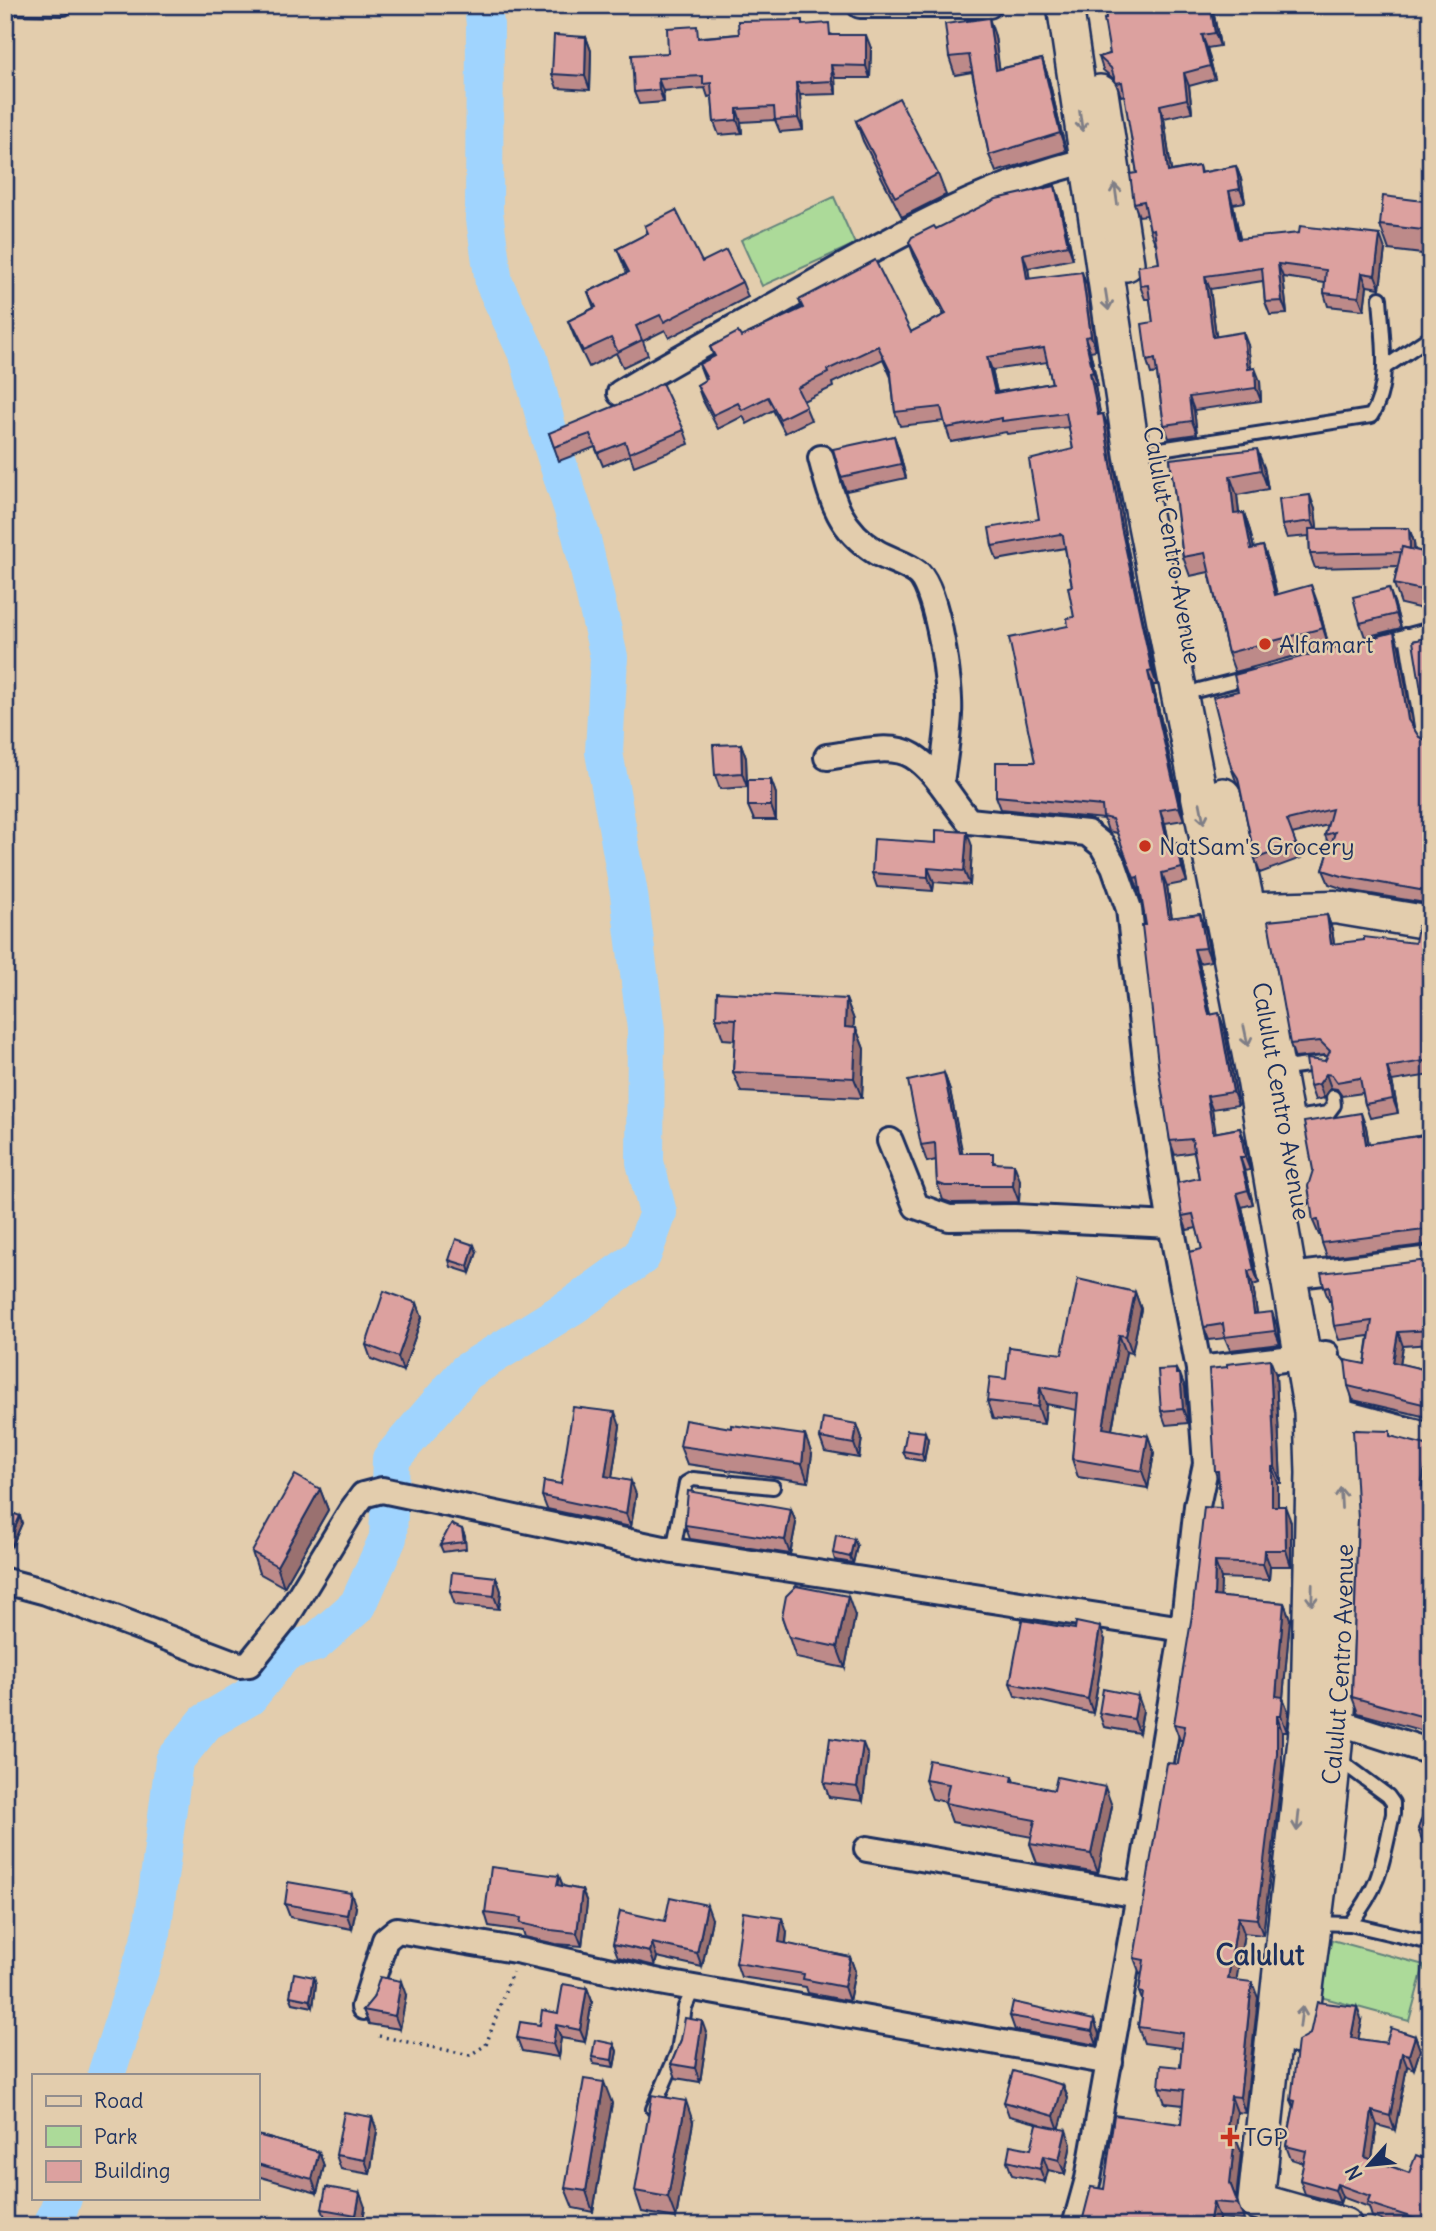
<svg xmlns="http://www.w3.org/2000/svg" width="1436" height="2231" font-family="Delius,sans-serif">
<rect width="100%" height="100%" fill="#e3cdad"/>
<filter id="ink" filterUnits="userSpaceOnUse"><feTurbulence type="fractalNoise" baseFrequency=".0143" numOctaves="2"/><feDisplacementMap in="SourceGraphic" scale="14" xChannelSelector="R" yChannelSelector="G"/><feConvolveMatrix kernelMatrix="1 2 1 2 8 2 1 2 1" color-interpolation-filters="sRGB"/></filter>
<g filter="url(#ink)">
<g fill="#acda99" stroke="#64847c" stroke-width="2">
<polygon points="834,197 855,244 762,286 741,240"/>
<polygon points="1332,1940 1424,1965 1409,2021 1317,1996"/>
</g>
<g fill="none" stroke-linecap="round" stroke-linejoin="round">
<g stroke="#a0d4fe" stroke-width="38">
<polyline points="106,2075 152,1933 174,1761 206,1722 249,1697 285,1652 315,1643 358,1605 388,1538 391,1459 466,1372 574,1305 642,1256 658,1213 645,1162 646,1029 629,894 604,752 609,657 581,535 552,445 529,358 494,283 484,212 485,25 483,5"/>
<polyline points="52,2226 63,2198"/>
</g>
<g stroke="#1b2f5e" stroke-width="18">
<g id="service">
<polyline points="5,7 64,8"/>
<polyline points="1384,368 1431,336"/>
<path d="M1135 453 1371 416C1392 384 1382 334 1380 298"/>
<polyline points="1406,635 1422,732 1431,746"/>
<polyline points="1382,642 1431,629"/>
<polyline points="1199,690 1250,677"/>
<polyline points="1278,1069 1323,1063"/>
<polyline points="1289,1119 1328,1113 1334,1105 1333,1097"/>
<polyline points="673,1551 686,1483 693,1479 773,1487"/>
<path d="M1315 1923 1350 1924C1382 1883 1382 1863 1393 1814V1803L1388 1796 1338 1759"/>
<polyline points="1350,1924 1431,1943"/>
<polyline points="653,2109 678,2051 685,2007 694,1988"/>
</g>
</g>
<g stroke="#1b2f5e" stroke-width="30">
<g id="minor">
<polyline points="860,5 989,5"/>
<path d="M620 393C681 356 744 323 805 288 899 234 995 180 1102 157"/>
<path d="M821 458C832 499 838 528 876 552 889 560 908 564 919 574 938 593 951 686 949 714 948 737 944 760 941 783"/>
<path d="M827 757C851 754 891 742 913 756 937 771 951 801 969 821L1087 833 1102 845 1114 866 1129 909 1149 1088 1171 1225 1199 1369 1206 1464 1197 1506 1183 1629 1139 1895 1088 2179 1075 2226"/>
<polyline points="890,1141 916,1206 949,1218 1014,1217 1171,1225"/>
<polyline points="1290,1276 1431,1259"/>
<polyline points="1199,1369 1326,1354"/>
<polyline points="1319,1412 1336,1411 1431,1436"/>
<polyline points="5,1581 46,1592 239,1665 249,1664 286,1618 352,1510 363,1495 382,1490 673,1551 1183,1629"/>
<polyline points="1322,1717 1431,1752"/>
<polyline points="867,1849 1139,1895"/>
<polyline points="364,2007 385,1940 397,1930 521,1951 660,1982 1110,2062"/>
</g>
</g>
<g stroke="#1b2f5e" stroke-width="37">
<polyline id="tertiary" points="1224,910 1335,907 1431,923"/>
</g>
<g stroke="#1b2f5e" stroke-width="40">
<g id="secondary">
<polyline points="1065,5 1132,454 1254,1073 1312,1412 1314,1473 1309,1712 1256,2201 1344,2226"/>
<polyline points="1100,93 1126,263"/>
<polyline points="1223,796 1247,907 1298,1188"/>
<path id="s1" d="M1299 2036C1325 1823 1366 1584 1329 1371"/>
</g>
</g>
<polyline stroke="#1b2f5e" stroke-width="3.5" stroke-dasharray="2 5" stroke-linecap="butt" points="379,2036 470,2055 486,2045 512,1972"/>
<use href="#service" stroke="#e3cdad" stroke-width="12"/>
<use href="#minor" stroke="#e3cdad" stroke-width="24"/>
<use href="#tertiary" stroke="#e3cdad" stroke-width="32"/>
<use href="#secondary" stroke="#e3cdad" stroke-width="35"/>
</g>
<g fill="#bd8a89" stroke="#1b2f5e" stroke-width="2" fill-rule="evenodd">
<polygon points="1105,5 1212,5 1220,46 1207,48 1215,79 1189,86 1192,112 1164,118 1171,171 1199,166 1201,173 1236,166 1241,179 1245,202 1233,204 1240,239 1385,249 1380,288 1367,286 1364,310 1328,306 1324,293 1325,283 1283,277 1287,314 1270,315 1265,302 1263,281 1210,289 1216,336 1248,345 1251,369 1260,381 1261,401 1194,410 1197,434 1169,438 1164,425 1157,373 1151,374 1147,361 1153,322 1150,299 1145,299 1140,286 1159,263 1156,243 1155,243 1150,230 1147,215 1139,216 1134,203 1137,173 1125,95 1121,96 1115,80 1103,70 1099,57 1110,54"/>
<polygon points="804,25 871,48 870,78 835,78 836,94 800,95 803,130 780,132 775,120 741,122 742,133 719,135 714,122 712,96 708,97 705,88 663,91 664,102 639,104 634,92 668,53 702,37 739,34"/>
<polygon points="995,36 999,69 1042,59 1048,76 1066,151 996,172 989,155 972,72 955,75 949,57"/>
<polygon points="586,37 591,51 590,90 557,88 552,74"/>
<polygon points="856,121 938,174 946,195 902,217 863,141"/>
<path d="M1055 186 1060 200 1073 259 1028 268 1029 279 1087 286 1096 350 1090 351 1098 386H1095L1100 414H1103L1108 427 1126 541 1157 685H1153L1184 820 1165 823 1169 844 1182 857 1187 882 1167 886 1172 918 1200 914 1205 928 1211 961 1199 963 1211 1014 1224 1027 1238 1105 1212 1109 1215 1133 1240 1128 1245 1142 1250 1170 1245 1171 1253 1204 1242 1207 1259 1283 1253 1285 1257 1314 1277 1326 1280 1344 1230 1350 1225 1338 1209 1340 1204 1327 1202 1249 1197 1228 1187 1230 1182 1216 1199 1178 1194 1152 1175 1155 1170 1141 1146 925 1140 891H1139L1117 833 1108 831 1104 819 1001 809 996 796 1035 762 1068 626 1074 617 1072 586 1065 548 997 560 992 546 1039 519 1073 449 1069 427 1007 434 1006 432 951 442 944 421 900 426 895 412 891 377 883 359 832 383 833 387 803 401 811 420 785 433 773 410 747 424 743 416 718 429 702 399 697 385 705 380 699 364 714 357 710 347 741 337 802 308 799 300 911 332 944 315 914 256 909 242 936 229ZM1047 362 1052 383 997 392 992 370Z"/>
<polygon points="1431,202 1431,255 1389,250 1380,225"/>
<polygon points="645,226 702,262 742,282 748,297 669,338 665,330 643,341 648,355 623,367 616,353 589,367 574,336 568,321 594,308 588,292 627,273 617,249 648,234"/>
<polygon points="684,430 689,444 634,466 630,455 603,466 595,447 559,461 549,433"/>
<polygon points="894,436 899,450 906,478 846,491 841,477"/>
<polygon points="1170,459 1264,467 1268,489 1237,495 1239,513 1244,513 1250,531 1254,548 1263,546 1270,565 1277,594 1318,604 1329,647 1235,672 1228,653 1209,572 1190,576 1183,557"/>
<polygon points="1315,509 1317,529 1409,528 1414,542 1415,550 1431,554 1431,611 1401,604 1394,584 1398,566 1315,568 1310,554 1309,536 1287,538 1282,525"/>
<polygon points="1394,602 1401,628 1365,637 1360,623"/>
<polygon points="1399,646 1412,726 1419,737 1427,741 1431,738 1431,904 1347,890 1329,884 1323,870 1330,848 1325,835 1328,825 1292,834 1301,858 1260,873 1255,859 1240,787 1236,781 1231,767"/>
<polygon points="741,744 746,758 747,787 720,789 715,775"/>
<polygon points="771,780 776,794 776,820 754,820 748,806"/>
<polygon points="972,846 970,885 934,882 933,891 877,887 872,873"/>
<polygon points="1327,915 1332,929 1334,944 1415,943 1431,926 1431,1075 1392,1081 1398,1113 1370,1118 1365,1104 1363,1093 1342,1096 1337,1089 1331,1088 1324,1098 1315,1100 1310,1086 1327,1057 1325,1055 1295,1058 1290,1044"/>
<polygon points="846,999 854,1020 853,1028 856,1028 864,1049 862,1098 741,1092 733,1072 735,1040 723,1039 716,1018"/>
<polygon points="944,1073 950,1090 962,1153 997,1163 1020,1180 1019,1202 952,1203 943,1200 937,1183 936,1160 927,1162 921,1145"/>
<polygon points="1366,1127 1369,1144 1431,1134 1431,1244 1327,1257 1322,1243 1321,1235 1319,1235 1313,1221"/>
<polygon points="477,1252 470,1273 451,1267 449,1260"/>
<polygon points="1431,1258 1431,1344 1403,1346 1400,1364 1431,1371 1431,1418 1353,1400 1348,1386 1365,1364 1369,1336 1339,1340 1334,1326 1331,1301 1329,1301 1324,1287 1428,1260"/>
<polygon points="1135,1292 1141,1309 1132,1353 1126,1352 1112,1430 1148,1436 1154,1453 1148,1488 1078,1477 1072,1459 1077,1410 1046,1404 1044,1424 993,1419 987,1401 1006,1379 1062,1354"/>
<polygon points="417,1303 422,1317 403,1371 371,1359 366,1345"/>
<polygon points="1176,1369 1185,1387 1188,1423 1166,1425 1161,1411"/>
<polygon points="1276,1375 1281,1483 1278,1483 1278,1506 1291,1522 1291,1566 1270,1566 1269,1580 1221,1578 1220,1597 1284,1603 1290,1619 1283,1698 1289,1713 1287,1732 1282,1732 1282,1770 1263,1935 1244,1933 1236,1980 1258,1998 1245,2113 1237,2112 1234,2136 1241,2152 1236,2199 1244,2220 1219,2218 1218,2226 1081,2226 1104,2189 1181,2124 1183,2105 1165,2103 1159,2087 1180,2067 1182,2048 1144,2043 1138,2027 1142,2000 1139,1992 1142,1975 1140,1974 1134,1958 1178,1764 1182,1740 1180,1740 1174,1724 1221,1508 1219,1484 1215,1471"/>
<polygon points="857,1424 862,1438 859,1458 825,1452 820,1438"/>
<polygon points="620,1426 612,1477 636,1494 631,1527 547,1509 542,1496 561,1484"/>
<polygon points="1392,1437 1431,1448 1431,1733 1358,1713 1352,1697 1358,1519"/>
<polygon points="928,1439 924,1461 906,1458 903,1451"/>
<polygon points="680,1446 812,1454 808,1482 687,1464"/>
<polygon points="320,1489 328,1510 284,1587 259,1573 252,1552"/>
<polygon points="791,1509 796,1523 790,1554 690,1539 685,1525"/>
<polygon points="5,1510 22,1523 12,1546 5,1543"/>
<polygon points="462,1529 465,1536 466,1549 443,1552 440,1545"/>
<polygon points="857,1546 853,1563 835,1560 833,1553"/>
<polygon points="496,1577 501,1591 499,1609 455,1605 450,1591"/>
<polygon points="855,1616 845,1668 796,1658 782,1617"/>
<polygon points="1105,1640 1093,1713 1015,1696 1010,1683"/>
<polygon points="1143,1710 1139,1733 1104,1727 1099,1713"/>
<polygon points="868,1756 863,1801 829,1797 824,1783"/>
<polygon points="1013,1776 1015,1782 1112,1806 1098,1873 1037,1863 1030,1844 1032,1837 952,1822 945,1803 946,1802 932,1799 925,1780"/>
<polygon points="1431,1792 1431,1848 1424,1845 1418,1829"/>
<polygon points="559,1876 563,1886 582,1890 587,1903 582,1946 556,1944 525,1937 523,1931 489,1926 485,1913"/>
<polygon points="285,1904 356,1907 352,1929 290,1917"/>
<polygon points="712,1919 702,1967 657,1957 655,1966 618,1957 613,1944 665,1921"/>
<polygon points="787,1932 786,1944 850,1957 855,1971 849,2001 808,1993 806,1987 741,1977 736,1963"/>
<polygon points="314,1977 316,1984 313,2007 293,2003 290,1996"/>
<polygon points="587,1988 592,2001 585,2042 561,2038 558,2057 522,2051 517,2038 558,2013"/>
<polygon points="406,1995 400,2029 369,2024 363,2010"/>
<polygon points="1010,2016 1094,2020 1099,2034 1097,2045 1015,2030"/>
<polygon points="1362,2021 1358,2039 1386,2043 1415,2036 1420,2050 1414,2069 1407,2066 1395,2130 1377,2125 1372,2159 1409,2173 1431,2161 1431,2226 1399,2226 1372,2217 1369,2207 1342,2197 1340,2203 1305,2194 1300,2180 1304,2163 1291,2159 1286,2146 1294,2107 1291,2100"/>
<polygon points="707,2035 700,2082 676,2078 671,2064 681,2040"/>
<polygon points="614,2044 617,2051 614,2067 594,2064 592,2057"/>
<polygon points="1063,2085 1068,2098 1059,2129 1071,2144 1065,2174 1048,2170 1045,2182 1012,2175 1007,2161 1031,2149 1040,2124 1009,2116 1004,2102"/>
<polygon points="612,2103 593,2212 573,2208 565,2188"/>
<polygon points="372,2117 377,2131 370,2174 341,2169 336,2155"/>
<polygon points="693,2122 676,2218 642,2212 635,2191"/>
<polygon points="257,2135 319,2152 324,2166 317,2193 257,2176"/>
<polygon points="365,2207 362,2226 345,2226 327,2222 322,2209"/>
</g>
<g fill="#9a716f" stroke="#1b2f5e" stroke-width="2">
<polygon points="1210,5 1212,5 1220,46 1215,33"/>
<polygon points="989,18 995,36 1002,87 996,70"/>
<polygon points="866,35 871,48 870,78 866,66"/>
<polygon points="1202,35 1207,48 1215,79 1210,66"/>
<polygon points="586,37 591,51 590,90 585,76"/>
<polygon points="1042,59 1048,76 1066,151 1060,133"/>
<polygon points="831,65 835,78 836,94 832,81"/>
<polygon points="1184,73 1189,86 1192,112 1187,99"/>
<polygon points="658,78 663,91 664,102 659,90"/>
<polygon points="796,83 800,95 803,130 798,118"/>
<polygon points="1160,105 1164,118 1173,185 1168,172"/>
<polygon points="737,109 741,122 742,133 737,120"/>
<polygon points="1236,166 1241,179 1245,202 1240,189"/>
<polygon points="1055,186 1060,200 1073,259 1068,245"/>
<polygon points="1229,191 1233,204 1243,253 1238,239"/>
<polygon points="1380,235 1385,249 1380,288 1375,275"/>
<polygon points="1023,254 1028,268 1032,293 1027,279"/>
<polygon points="1278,264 1283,277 1287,314 1282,301"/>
<polygon points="1082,272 1087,286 1096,350 1091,336"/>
<polygon points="1362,273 1367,286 1364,310 1359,297"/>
<polygon points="1205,276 1210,289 1218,350 1213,337"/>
<polygon points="1243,332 1248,345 1253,382 1248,369"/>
<polygon points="1085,337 1090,351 1098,386 1093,372"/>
<polygon points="987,357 992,370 1000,406 995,393"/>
<polygon points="1255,368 1260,381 1261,401 1256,388"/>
<polygon points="1090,373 1095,386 1103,428 1098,415"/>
<polygon points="1189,397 1194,410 1197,434 1192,421"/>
<polygon points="1103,414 1108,427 1126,541 1157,685 1152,671 1121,527"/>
<polygon points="894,436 899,450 906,478 901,464"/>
<polygon points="1257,449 1264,467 1268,489 1261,470"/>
<polygon points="1230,476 1237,495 1241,533 1234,514"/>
<polygon points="1310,495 1315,509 1318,535 1312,521"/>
<polygon points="1244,513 1250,531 1258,567 1251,549"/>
<polygon points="1409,528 1414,542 1415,566 1410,552"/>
<polygon points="1263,546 1270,565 1281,614 1275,595"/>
<polygon points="1311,585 1318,604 1329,647 1323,628"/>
<polygon points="1389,588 1394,602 1401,628 1396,614"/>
<polygon points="1394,632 1399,646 1414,734 1408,720"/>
<polygon points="1148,672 1153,685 1184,820 1179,807"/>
<polygon points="741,744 746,758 747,787 742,773"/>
<polygon points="771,780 776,794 776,820 771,806"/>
<polygon points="1160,810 1165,823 1173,859 1168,845"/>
<polygon points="967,832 972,846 970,885 964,871"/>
<polygon points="1177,843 1182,857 1187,882 1182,868"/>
<polygon points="928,868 934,882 933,891 928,877"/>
<polygon points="1162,873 1167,886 1174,932 1169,918"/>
<polygon points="1200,914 1205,928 1211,961 1206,948"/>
<polygon points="1327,915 1332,929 1336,958 1331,944"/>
<polygon points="1194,949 1199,963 1214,1028 1209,1015"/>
<polygon points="846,999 854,1020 852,1048 845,1027"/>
<polygon points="1219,1013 1224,1027 1238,1105 1233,1092"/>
<polygon points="856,1028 864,1049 862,1098 854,1078"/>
<polygon points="1387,1067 1392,1081 1398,1113 1393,1099"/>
<polygon points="944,1073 950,1090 966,1170 960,1153"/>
<polygon points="1326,1074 1331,1088 1324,1098 1319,1084"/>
<polygon points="1207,1096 1212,1109 1218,1147 1213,1133"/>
<polygon points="1361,1113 1366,1127 1371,1158 1366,1144"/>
<polygon points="1240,1128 1245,1142 1250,1170 1245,1157"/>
<polygon points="1240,1157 1245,1171 1253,1204 1248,1190"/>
<polygon points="1014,1164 1020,1180 1019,1202 1013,1186"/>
<polygon points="1237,1193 1242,1207 1259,1283 1254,1270"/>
<polygon points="474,1245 477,1252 470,1273 468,1266"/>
<polygon points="1248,1271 1253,1285 1259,1328 1254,1314"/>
<polygon points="1135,1292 1141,1309 1132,1353 1126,1336"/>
<polygon points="417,1303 422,1317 403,1371 398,1357"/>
<polygon points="1272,1312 1277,1326 1280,1344 1275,1331"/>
<polygon points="1398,1332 1403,1346 1398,1376 1393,1362"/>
<polygon points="1119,1335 1126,1352 1109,1445 1103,1428"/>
<polygon points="1270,1359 1276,1375 1281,1483 1275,1467"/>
<polygon points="1180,1374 1185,1387 1188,1423 1183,1409"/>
<polygon points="1040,1387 1046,1404 1044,1424 1038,1407"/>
<polygon points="615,1412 620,1426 610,1490 605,1476"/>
<polygon points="857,1424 862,1438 859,1458 854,1444"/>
<polygon points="925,1432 928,1439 924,1461 922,1454"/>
<polygon points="805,1435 812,1454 808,1482 802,1464"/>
<polygon points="1148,1436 1154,1453 1148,1488 1142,1471"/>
<polygon points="1430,1446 1431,1484 1427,1502 1421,1486"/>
<polygon points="1272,1467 1278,1483 1278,1522 1272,1506"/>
<polygon points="631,1481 636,1494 631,1527 626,1514"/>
<polygon points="320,1489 328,1510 284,1587 277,1566"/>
<polygon points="1285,1506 1291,1522 1291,1566 1286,1550"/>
<polygon points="791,1509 796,1523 790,1554 785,1540"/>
<polygon points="20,1516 22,1523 12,1546 10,1539"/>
<polygon points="854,1539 857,1546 853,1563 850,1557"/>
<polygon points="1264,1550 1270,1566 1269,1580 1263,1564"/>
<polygon points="1215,1562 1221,1578 1220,1612 1214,1596"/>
<polygon points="496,1577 501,1591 499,1609 494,1596"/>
<polygon points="848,1596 855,1616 845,1668 837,1647"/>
<polygon points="1284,1603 1290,1619 1283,1698 1289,1713 1287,1732 1281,1716 1276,1696"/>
<polygon points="1100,1627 1105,1640 1093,1713 1088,1699"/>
<polygon points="1138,1696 1143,1710 1139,1733 1134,1719"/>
<polygon points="1277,1716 1282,1732 1282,1770 1263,1935 1257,1919"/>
<polygon points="863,1743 868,1756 863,1801 857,1787"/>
<polygon points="1105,1787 1112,1806 1098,1873 1091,1854"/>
<polygon points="559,1876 564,1889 557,1885"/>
<polygon points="582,1890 587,1903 582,1946 577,1933"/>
<polygon points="351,1893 356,1907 352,1929 347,1915"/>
<polygon points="707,1905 712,1919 702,1967 697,1953"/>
<polygon points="1238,1917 1244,1933 1234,1995 1228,1979"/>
<polygon points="782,1918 787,1932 784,1956 779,1942"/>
<polygon points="652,1943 657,1957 655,1966 650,1952"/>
<polygon points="850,1957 855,1971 849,2001 844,1987"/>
<polygon points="314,1977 316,1984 313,2007 310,2000"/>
<polygon points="401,1981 406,1995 400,2029 395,2016"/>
<polygon points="1252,1982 1258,1998 1245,2113 1240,2097"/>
<polygon points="587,1988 592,2001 585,2042 580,2030"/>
<polygon points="1357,2007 1362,2021 1356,2051 1351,2038"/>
<polygon points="1094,2020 1099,2034 1097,2045 1092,2031"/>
<polygon points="702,2021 707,2035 700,2082 695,2068"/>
<polygon points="556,2025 561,2038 558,2057 553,2044"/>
<polygon points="1415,2036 1420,2050 1414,2069 1409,2055"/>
<polygon points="614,2044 617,2051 614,2067 612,2060"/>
<polygon points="1402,2053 1407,2066 1395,2130 1390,2116"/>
<polygon points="604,2082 612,2103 593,2212 586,2191"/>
<polygon points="1063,2085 1068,2098 1059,2130 1054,2116"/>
<polygon points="1231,2096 1237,2112 1232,2151 1226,2135"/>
<polygon points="686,2101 693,2122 676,2218 668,2197"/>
<polygon points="1372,2111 1377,2125 1370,2171 1365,2157"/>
<polygon points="372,2117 377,2131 370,2174 365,2160"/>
<polygon points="1066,2130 1071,2144 1065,2174 1059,2160"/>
<polygon points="1235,2136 1241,2152 1236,2199 1230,2183"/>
<polygon points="319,2152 324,2166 317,2193 312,2179"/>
<polygon points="1043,2156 1048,2170 1045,2182 1040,2169"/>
<polygon points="1337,2184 1342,2197 1340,2203 1335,2190"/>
<polygon points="360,2193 365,2207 362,2226 360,2226 356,2215"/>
<polygon points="1213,2202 1219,2218 1218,2226 1209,2226"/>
<polygon points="1424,2216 1427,2226 1423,2226 1422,2221"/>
</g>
<g fill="#dca19f" stroke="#1b2f5e" stroke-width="2" fill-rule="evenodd">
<polygon points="1105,5 1210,5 1215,33 1202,35 1210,66 1184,73 1187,99 1160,105 1168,172 1199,166 1200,173 1236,166 1240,189 1229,191 1238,239 1299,233 1300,226 1380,235 1375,275 1362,273 1359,297 1324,293 1326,270 1278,264 1282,301 1265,302 1262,268 1205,276 1213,337 1243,332 1248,369 1255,368 1256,388 1189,397 1192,421 1164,425 1155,359 1147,361 1142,324 1153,322 1148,285 1140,286 1138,266 1159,263 1154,229 1150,230 1144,201 1134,203 1130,174 1137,173 1122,82 1116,83 1111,68 1099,57 1110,54 1104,19 1106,19"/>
<polygon points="989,18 996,70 1042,59 1060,133 989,155 969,55 949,57 945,24"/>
<polygon points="802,20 802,25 829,23 830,35 866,35 866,66 831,65 832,81 796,83 798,118 775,120 774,107 737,109 737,120 714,122 711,83 703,84 703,76 658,78 659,90 634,92 632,55 668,53 667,28 697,26 698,38 739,34 738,21"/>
<polygon points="554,35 586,37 585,76 552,74"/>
<polygon points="899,98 938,174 895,197 856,121"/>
<path d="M1055 186 1068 245 1023 254 1027 279 1082 272 1091 336 1085 337 1093 372 1090 373 1098 415 1103 414 1121 527 1152 671 1148 672 1179 807 1160 810 1168 845 1177 843 1182 868 1162 873 1169 918 1200 914 1206 948 1194 949 1209 1015 1219 1013 1233 1092 1207 1096 1213 1133 1240 1128 1245 1157H1240L1248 1190 1237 1193 1254 1270 1248 1271 1254 1314 1272 1312 1275 1331 1225 1337 1223 1324 1204 1327 1189 1252 1202 1249 1193 1214 1182 1216 1177 1183 1199 1178 1192 1139 1170 1141 1159 1072 1142 925H1146L1138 877 1134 878 1112 819 1103 817 1102 806 996 796V762H1035L1009 638 1068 626 1067 618 1074 617 1068 587 1072 586 1063 536 1060 534 992 546 989 528 1039 519 1029 460 1073 449 1066 413 1002 421V418L946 428 941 407 895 412 891 373 878 346 827 370 828 373 797 388 806 406 780 419 768 397 742 410 738 403 713 415 697 385 707 379 699 364 715 356 710 347 738 332 741 337 803 308 799 300 875 260 911 332 946 314 909 242 912 237 934 226 936 229 996 199ZM1044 348 1052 383 995 393 987 357Z"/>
<polygon points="1383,196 1431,202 1431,231 1380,225"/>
<polygon points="676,210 702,262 726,250 742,282 664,322 660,315 636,326 642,340 618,352 611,338 583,351 568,321 596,307 588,292 629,272 617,249 648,233 645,226"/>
<polygon points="662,383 684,430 629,453 625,442 598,453 590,434 554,447 549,433 639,396"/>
<polygon points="894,436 901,464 841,477 833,449"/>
<polygon points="1257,449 1261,470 1230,476 1234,514 1244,513 1251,549 1263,546 1275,595 1311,585 1323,628 1228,653 1205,553 1183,557 1170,459"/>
<polygon points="1310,495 1312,521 1282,525 1279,499"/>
<polygon points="1409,528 1410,549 1402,547 1401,552 1310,554 1309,529"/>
<polygon points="1402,547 1431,554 1431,592 1394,584"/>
<polygon points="1389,588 1396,614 1360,623 1353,597"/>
<polygon points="1394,632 1408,720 1419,737 1427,741 1431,738 1431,892 1342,876 1323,870 1335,832 1325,835 1332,809 1287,820 1296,844 1255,859 1238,778 1231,767 1213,697 1238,691 1234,675"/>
<polygon points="1431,637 1431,724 1425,715 1413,641"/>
<polygon points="741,744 742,773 715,775 713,745"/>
<rect x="748" y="780" width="23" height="26"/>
<polygon points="936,830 967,832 964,871 928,868 928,877 872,873 874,839 936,843"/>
<polygon points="1327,915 1331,944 1364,940 1364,937 1415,943 1418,926 1431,926 1431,1060 1387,1067 1393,1099 1365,1104 1360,1078 1337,1082 1332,1075 1326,1074 1319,1084 1310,1086 1306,1059 1325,1061 1330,1051 1320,1041 1290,1044 1268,921"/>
<polygon points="717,992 846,999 845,1027 856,1028 854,1078 733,1072 736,1019 716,1018"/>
<polygon points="944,1073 960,1153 993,1153 993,1163 1014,1164 1013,1186 945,1186 937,1183 935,1143 921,1145 908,1081"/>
<polygon points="1361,1113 1366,1144 1431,1134 1431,1231 1424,1230 1322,1243 1318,1220 1313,1221 1308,1186 1313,1170 1304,1122"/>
<polygon points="456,1239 474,1245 468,1266 449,1260"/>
<polygon points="1431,1258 1431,1330 1398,1332 1393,1362 1431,1371 1431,1406 1348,1386 1345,1360 1365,1364 1372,1321 1334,1326 1329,1286 1324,1287 1321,1273 1428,1260"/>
<polygon points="1078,1279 1135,1292 1126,1336 1119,1335 1103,1428 1148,1436 1142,1471 1072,1459 1078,1394 1040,1387 1038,1407 987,1401 990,1377 1006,1379 1009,1347 1062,1354"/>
<polygon points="384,1291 417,1303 398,1357 366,1345"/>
<polygon points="1270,1359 1275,1467 1272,1467 1272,1506 1285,1506 1286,1550 1264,1550 1263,1564 1215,1562 1214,1596 1284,1603 1276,1696 1283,1697 1281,1716 1277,1716 1277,1754 1257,1919 1238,1917 1228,1979 1252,1982 1240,2097 1231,2096 1226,2135 1235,2136 1230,2183 1238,2204 1213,2202 1209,2226 1081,2226 1091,2187 1104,2189 1114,2115 1181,2124 1184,2090 1159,2087 1161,2065 1180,2067 1183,2033 1138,2027 1143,1993 1139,1992 1144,1960 1134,1958 1167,1763 1178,1764 1185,1726 1174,1724 1192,1615 1204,1507 1221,1508 1218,1471 1215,1471 1209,1369 1227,1367 1227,1364"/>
<polygon points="1176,1369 1176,1374 1180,1374 1183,1409 1161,1411 1158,1370"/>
<polygon points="573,1407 615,1412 605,1476 631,1481 626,1514 542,1496 544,1481 561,1484"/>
<polygon points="823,1418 857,1424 854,1444 820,1438"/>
<polygon points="685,1420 731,1428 731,1425 805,1435 802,1464 680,1446"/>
<polygon points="907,1430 925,1432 922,1454 903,1451"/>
<polygon points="1353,1430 1390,1431 1390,1436 1430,1446 1421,1486 1431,1487 1431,1719 1352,1697 1358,1519"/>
<polygon points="295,1475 320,1489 277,1566 252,1552"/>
<polygon points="688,1491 791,1509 785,1540 685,1525"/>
<polygon points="5,1510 20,1516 10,1539 5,1537"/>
<polygon points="451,1524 462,1529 464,1542 440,1545"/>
<polygon points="836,1535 854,1539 850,1557 833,1553"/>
<polygon points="452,1572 496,1577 494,1596 450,1591"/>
<polygon points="796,1586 848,1596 837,1647 789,1637 782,1617 786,1596"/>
<polygon points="1022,1620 1075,1629 1076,1622 1100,1627 1088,1699 1010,1683"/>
<polygon points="1103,1689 1138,1696 1134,1719 1099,1713"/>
<polygon points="830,1738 863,1743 857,1787 824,1783"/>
<polygon points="929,1760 1013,1776 1012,1781 1054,1790 1057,1777 1105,1787 1091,1854 1030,1844 1035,1820 945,1803 949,1784 925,1780"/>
<polygon points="1431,1792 1431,1834 1418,1829"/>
<polygon points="491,1867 559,1876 557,1885 582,1890 577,1933 551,1930 520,1923 521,1918 485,1913"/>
<polygon points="288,1882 351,1893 347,1915 285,1904"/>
<polygon points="670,1897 707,1905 697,1953 652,1943 650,1952 613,1944 620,1911 665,1921"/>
<polygon points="743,1912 782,1918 779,1942 850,1957 844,1987 803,1979 804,1974 736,1963"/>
<polygon points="294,1973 314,1977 310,2000 290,1996"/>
<polygon points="380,1977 401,1981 395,2016 363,2010 373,1998"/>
<polygon points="563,1984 587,1988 580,2030 556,2025 553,2044 517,2038 520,2022 540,2025 542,2010 558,2013"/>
<polygon points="1013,2002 1094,2020 1092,2031 1010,2016"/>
<polygon points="1317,2002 1357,2007 1351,2038 1386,2043 1391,2028 1415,2036 1409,2055 1402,2053 1390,2116 1372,2111 1365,2157 1409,2173 1416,2155 1431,2161 1431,2218 1424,2216 1422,2221 1367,2203 1370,2196 1337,2184 1335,2190 1300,2180 1306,2151 1286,2146 1295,2101 1291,2100 1298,2041 1310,2034"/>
<polygon points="685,2018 702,2021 695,2068 671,2064 681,2040"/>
<polygon points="595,2040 614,2044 612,2060 592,2057"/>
<polygon points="1013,2071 1063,2085 1054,2116 1004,2102"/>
<polygon points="584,2079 604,2082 586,2191 565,2188"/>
<polygon points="652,2095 686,2101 668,2197 635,2191"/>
<polygon points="344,2112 372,2117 365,2160 336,2155"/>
<polygon points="1037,2124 1066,2130 1059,2160 1043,2156 1040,2169 1007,2161 1010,2145 1031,2149"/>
<polygon points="257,2135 319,2152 312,2179 257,2164"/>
<polygon points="326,2187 360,2193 356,2215 322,2209"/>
</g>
<defs><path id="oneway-shaft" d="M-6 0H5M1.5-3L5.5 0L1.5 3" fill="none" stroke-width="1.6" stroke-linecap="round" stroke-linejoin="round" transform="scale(1.75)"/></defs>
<g stroke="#7f7e86">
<use href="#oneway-shaft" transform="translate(1081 121) rotate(82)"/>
<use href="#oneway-shaft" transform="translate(1116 194) rotate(-98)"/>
<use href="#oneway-shaft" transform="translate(1107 300) rotate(81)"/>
<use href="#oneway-shaft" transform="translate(1202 813) rotate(79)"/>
<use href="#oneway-shaft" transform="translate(1246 1036) rotate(78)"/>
<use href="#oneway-shaft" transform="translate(1341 1498) rotate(-93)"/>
<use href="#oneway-shaft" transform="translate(1312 1595) rotate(91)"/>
<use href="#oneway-shaft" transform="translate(1298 1821) rotate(96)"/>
<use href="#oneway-shaft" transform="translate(1301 2017) rotate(-83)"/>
</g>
</g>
<g fill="#c8321e" stroke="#e3cdad" stroke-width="2.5">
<circle cx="1265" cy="644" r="7"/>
<circle cx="1145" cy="846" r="7"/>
<path d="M1226.5 2126.5h7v7h7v7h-7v7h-7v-7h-7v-7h7z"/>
</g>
<g text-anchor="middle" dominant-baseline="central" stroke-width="5" stroke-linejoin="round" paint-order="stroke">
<g font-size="24" fill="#1b2f5e" stroke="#e3cdad">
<text transform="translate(1173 545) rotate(80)">Calulut Centro Avenue</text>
<text transform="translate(1282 1101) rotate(80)">Calulut Centro Avenue</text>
<text stroke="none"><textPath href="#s1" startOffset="374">Calulut Centro Avenue</textPath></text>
</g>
<g font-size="24" fill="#1b2f5e" stroke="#e3cdad" text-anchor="start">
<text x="1279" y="644">Alfamart</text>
<text x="1159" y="846">NatSam's Grocery</text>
<text x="1244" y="2137">TGP</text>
</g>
<g font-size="28" font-weight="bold" fill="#1b2f5e" stroke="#e3cdad">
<text x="1260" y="1955">Calulut</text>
</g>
</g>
<rect width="1436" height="2231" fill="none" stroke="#e3cdad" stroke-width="28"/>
<rect x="14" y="14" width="1408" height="2203" fill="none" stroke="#1b2f5e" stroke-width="2.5" filter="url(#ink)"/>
<rect x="32" y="2074" width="228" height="126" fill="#e3cdad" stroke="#938e8d" stroke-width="2"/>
<rect x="46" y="2096" width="35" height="10" fill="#e3cdad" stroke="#938e8d" stroke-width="2"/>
<text x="94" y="2108" font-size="21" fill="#1b2f5e">Road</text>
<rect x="46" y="2126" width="35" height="21" fill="#acda99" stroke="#938e8d" stroke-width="2"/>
<text x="94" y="2144" font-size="21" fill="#1b2f5e">Park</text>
<rect x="46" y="2161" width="35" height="21" fill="#dca19f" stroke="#938e8d" stroke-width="2"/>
<text x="94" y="2178" font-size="21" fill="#1b2f5e">Building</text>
<g transform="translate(1369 2165) rotate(243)" stroke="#e3cdad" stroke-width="5" paint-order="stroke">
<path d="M0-5L12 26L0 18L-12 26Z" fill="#1b2f5e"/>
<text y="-10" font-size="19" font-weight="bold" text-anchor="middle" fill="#1b2f5e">N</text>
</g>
</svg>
